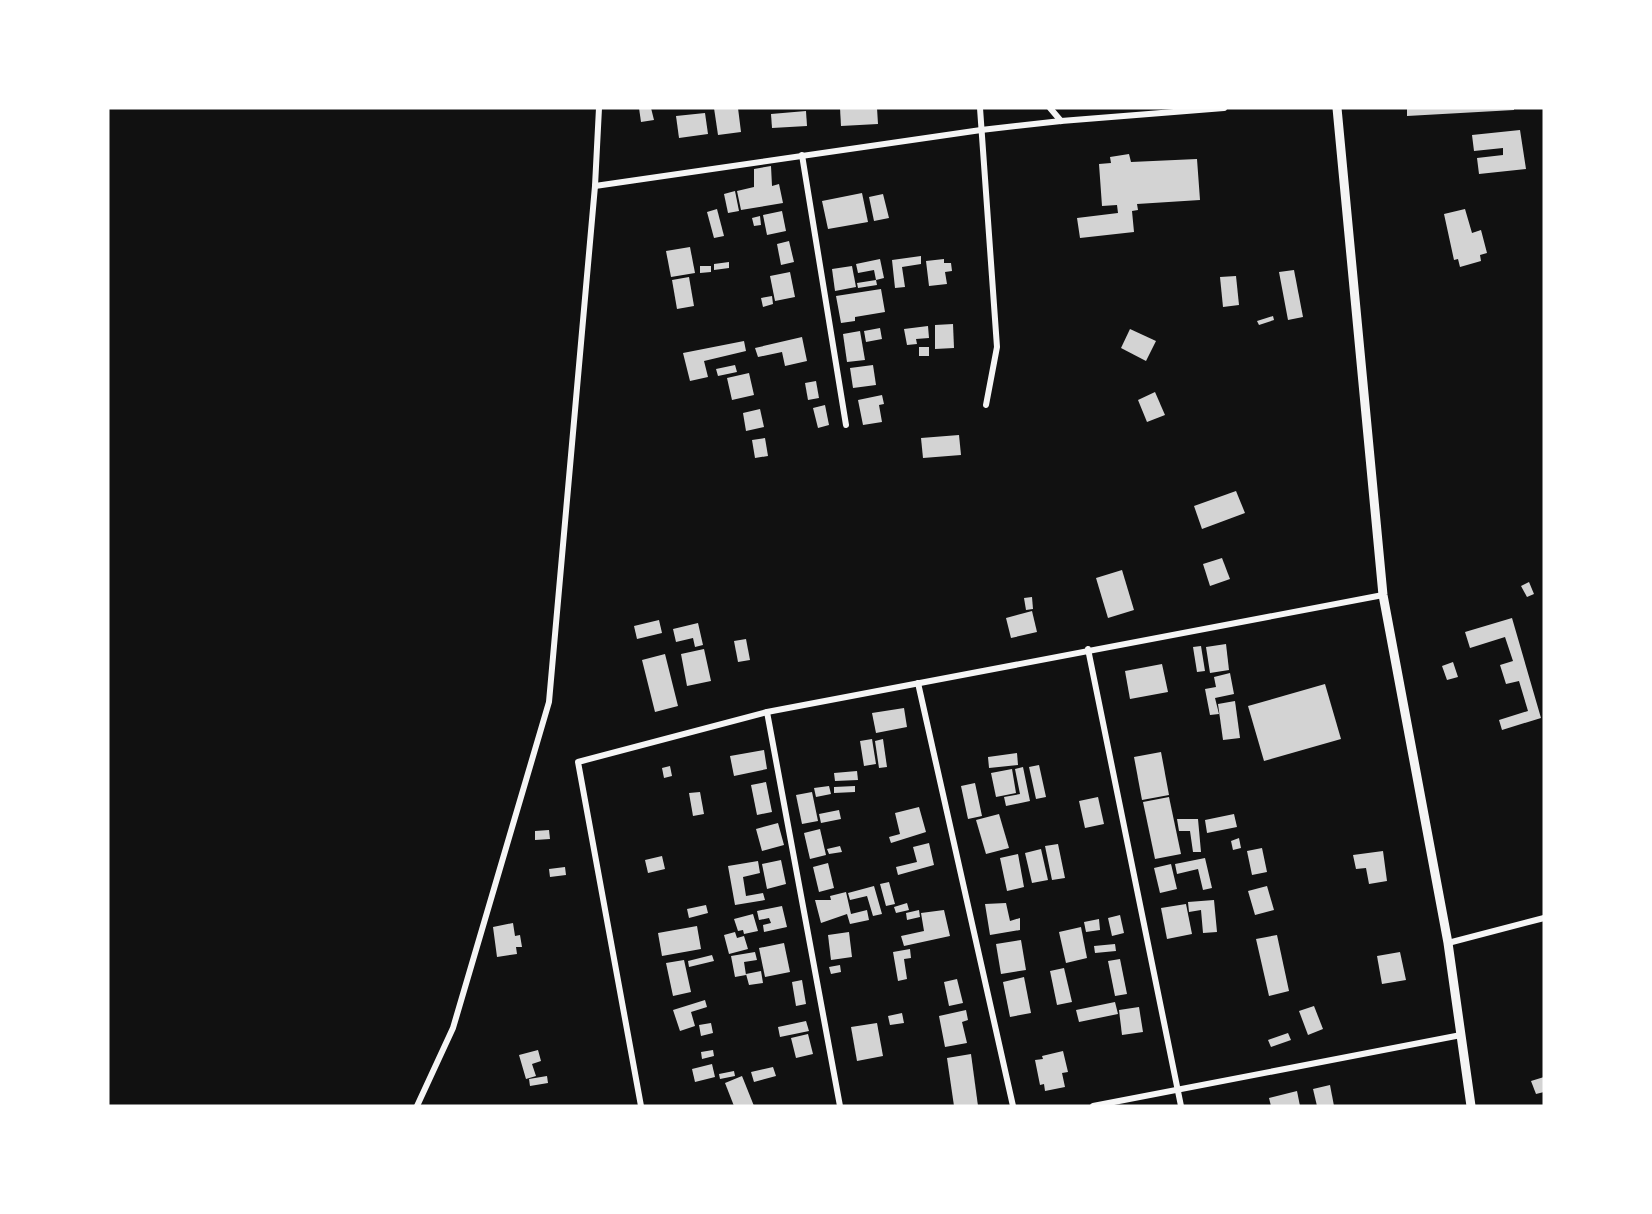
<svg xmlns="http://www.w3.org/2000/svg" width="1652" height="1214" font-family="'Sofia Sans Condensed',sans-serif">
<rect width="100%" height="100%" fill="#111"/>
<g fill="#d3d3d3">
<polygon points="639,108 651,108 654,120 641,122"/>
<polygon points="714,108 738,108 741,132 718,135"/>
<polygon points="840,108 877,108 878,124 841,126"/>
<polygon points="1407,108 1514,108 1514,110 1407,116"/>
<polygon points="806,111 807,126 772,128 771,114"/>
<polygon points="705,113 708,134 679,138 676,116"/>
<polygon points="1520,130 1526,169 1479,174 1477,158 1503,155 1503,148 1474,151 1472,135"/>
<polygon points="1129,154 1131,162 1197,159 1200,200 1137,204 1138,210 1132,211 1134,232 1080,238 1077,218 1118,213 1117,205 1102,206 1099,164 1111,163 1110,157"/>
<polygon points="771,166 772,186 779,184 783,203 741,210 737,191 754,187 754,169"/>
<polygon points="735,191 739,211 728,213 724,194"/>
<polygon points="862,193 868,222 828,229 822,201"/>
<polygon points="883,194 889,218 874,221 869,197"/>
<polygon points="717,209 724,236 714,238 707,212"/>
<polygon points="1465,209 1472,233 1481,230 1487,253 1480,255 1481,261 1460,267 1458,259 1454,260 1444,214"/>
<polygon points="782,211 786,231 767,235 763,215"/>
<polygon points="760,216 761,225 754,226 752,218"/>
<polygon points="789,241 794,262 781,265 777,244"/>
<polygon points="690,247 695,273 671,277 666,251"/>
<polygon points="921,256 921,264 902,267 905,287 895,288 892,260"/>
<polygon points="880,259 884,278 876,280 877,285 858,288 857,283 876,280 874,270 858,273 856,264"/>
<polygon points="944,259 944,263 951,263 952,271 945,272 947,284 929,286 926,261"/>
<polygon points="729,262 729,268 714,270 714,264"/>
<polygon points="700,266 711,266 711,272 700,273"/>
<polygon points="852,266 856,287 835,291 832,269"/>
<polygon points="1294,270 1303,317 1288,320 1279,272"/>
<polygon points="790,272 795,297 775,301 770,276"/>
<polygon points="1236,276 1239,305 1223,307 1220,277"/>
<polygon points="689,277 694,306 677,309 672,280"/>
<polygon points="881,289 885,312 855,317 855,321 841,323 836,296"/>
<polygon points="772,296 773,304 763,307 761,298"/>
<polygon points="1273,316 1274,320 1259,325 1257,321"/>
<polygon points="953,324 954,348 935,349 935,325"/>
<polygon points="928,326 929,338 916,339 917,344 907,345 904,329"/>
<polygon points="880,328 882,339 866,342 864,331"/>
<polygon points="1130,329 1156,341 1146,361 1121,348"/>
<polygon points="860,331 865,360 847,362 843,334"/>
<polygon points="802,337 807,361 785,366 782,352 758,357 755,348"/>
<polygon points="744,341 746,351 704,361 708,377 690,381 683,353"/>
<rect x="919" y="347" width="10" height="9"/>
<polygon points="735,365 737,372 718,376 716,369"/>
<polygon points="873,365 876,385 853,388 850,368"/>
<polygon points="749,373 754,395 732,400 727,378"/>
<polygon points="816,381 819,398 808,400 805,383"/>
<polygon points="1155,392 1165,415 1147,422 1138,400"/>
<polygon points="882,395 884,404 879,405 882,422 863,425 858,400"/>
<polygon points="825,405 829,425 818,428 813,408"/>
<polygon points="760,409 764,427 746,431 743,413"/>
<polygon points="959,435 961,455 923,458 921,438"/>
<polygon points="765,438 768,456 755,458 752,440"/>
<polygon points="1236,491 1245,513 1202,529 1194,506"/>
<polygon points="1222,558 1230,579 1210,586 1203,564"/>
<polygon points="1122,570 1134,610 1108,618 1096,578"/>
<polygon points="1529,582 1534,594 1527,597 1521,586"/>
<polygon points="1032,597 1033,609 1026,610 1024,598"/>
<polygon points="1032,611 1037,632 1011,638 1006,618"/>
<polygon points="1512,618 1541,718 1502,730 1499,720 1528,711 1519,681 1506,684 1500,665 1513,661 1505,637 1470,648 1465,632"/>
<polygon points="659,620 662,633 637,639 634,626"/>
<polygon points="698,623 703,645 695,647 693,638 676,642 673,629"/>
<polygon points="746,639 750,660 738,662 734,641"/>
<polygon points="1226,644 1229,670 1210,673 1206,647"/>
<polygon points="1201,646 1205,671 1197,672 1193,647"/>
<polygon points="704,649 711,681 687,686 681,654"/>
<polygon points="665,654 678,706 655,712 642,660"/>
<polygon points="1453,662 1458,677 1447,680 1442,666"/>
<polygon points="1162,664 1168,692 1130,699 1125,671"/>
<polygon points="1230,673 1234,694 1215,698 1219,714 1210,715 1205,689 1216,687 1214,677"/>
<polygon points="1325,684 1341,739 1264,761 1248,706"/>
<polygon points="1235,701 1240,738 1223,740 1218,704"/>
<polygon points="904,708 907,727 876,733 872,713"/>
<polygon points="872,739 876,764 864,766 860,741"/>
<polygon points="883,739 887,767 879,768 875,741"/>
<polygon points="764,750 767,769 734,776 730,756"/>
<polygon points="1161,752 1169,795 1142,800 1134,757"/>
<polygon points="1017,753 1018,765 989,768 988,757"/>
<polygon points="1039,765 1046,797 1036,799 1029,767"/>
<polygon points="670,766 672,776 664,778 662,768"/>
<polygon points="1023,767 1030,801 1006,806 1004,797 1020,794 1015,769"/>
<polygon points="1012,769 1016,793 996,797 991,773"/>
<polygon points="857,771 858,780 835,781 834,773"/>
<polygon points="766,782 772,812 757,815 751,785"/>
<polygon points="975,783 982,816 968,819 961,786"/>
<polygon points="829,786 831,794 816,797 814,788"/>
<polygon points="855,786 855,792 834,793 834,787"/>
<polygon points="700,792 704,814 693,816 689,793"/>
<polygon points="812,792 818,821 802,824 796,795"/>
<polygon points="1098,797 1104,824 1085,828 1079,801"/>
<polygon points="1169,797 1181,854 1155,859 1143,802"/>
<polygon points="919,807 926,832 891,843 889,837 900,834 895,813"/>
<polygon points="839,810 841,819 821,823 819,814"/>
<polygon points="999,814 1009,848 986,854 976,820"/>
<polygon points="1234,814 1237,827 1207,833 1205,820"/>
<polygon points="1177,819 1198,819 1201,852 1193,852 1190,831 1179,831"/>
<polygon points="778,823 784,845 762,851 756,829"/>
<polygon points="820,829 826,855 810,859 804,833"/>
<polygon points="549,830 550,839 535,840 535,831"/>
<polygon points="1239,838 1241,848 1233,850 1231,841"/>
<polygon points="929,843 934,865 898,875 896,867 917,862 913,847"/>
<polygon points="1058,844 1065,878 1052,880 1045,846"/>
<polygon points="840,846 842,852 829,854 827,849"/>
<polygon points="1262,848 1267,872 1252,875 1247,851"/>
<polygon points="1041,849 1048,880 1032,883 1025,853"/>
<polygon points="1383,851 1387,881 1369,884 1366,868 1356,869 1353,855"/>
<polygon points="1018,854 1024,887 1007,891 1000,858"/>
<polygon points="662,856 665,869 648,873 645,860"/>
<polygon points="1205,858 1212,888 1203,890 1198,869 1177,874 1175,864"/>
<polygon points="781,860 786,884 767,889 762,864"/>
<polygon points="758,861 760,873 743,877 746,896 763,893 765,900 735,905 728,866"/>
<polygon points="828,863 834,888 819,892 813,867"/>
<polygon points="1171,864 1177,889 1160,893 1154,868"/>
<polygon points="565,867 566,875 550,877 549,869"/>
<polygon points="889,882 895,904 886,906 880,884"/>
<polygon points="874,886 882,914 873,916 867,896 850,900 848,893"/>
<polygon points="1267,886 1274,910 1255,915 1248,891"/>
<polygon points="846,892 851,914 867,910 869,920 850,924 847,914 821,923 815,900 831,900 830,896"/>
<polygon points="1214,900 1217,932 1203,933 1201,910 1189,912 1188,902"/>
<polygon points="907,903 909,910 896,913 894,907"/>
<polygon points="1006,903 1010,921 1020,918 1020,930 990,935 985,904"/>
<polygon points="1186,904 1192,934 1167,939 1161,908"/>
<polygon points="706,905 708,913 689,918 687,909"/>
<polygon points="782,906 787,927 764,932 763,925 771,923 769,918 759,920 757,911"/>
<polygon points="919,910 920,917 907,920 906,913"/>
<polygon points="944,910 950,936 904,946 901,936 924,931 921,913"/>
<polygon points="753,914 758,931 744,934 743,930 738,931 734,919"/>
<polygon points="1120,915 1124,933 1112,936 1108,918"/>
<polygon points="1099,919 1100,930 1086,932 1084,922"/>
<polygon points="513,923 515,936 520,935 522,947 516,947 517,954 497,957 493,927"/>
<polygon points="697,926 701,949 662,956 658,933"/>
<polygon points="1081,927 1087,958 1066,963 1059,932"/>
<polygon points="735,932 737,938 744,936 748,949 729,954 724,935"/>
<polygon points="849,932 852,957 831,960 828,935"/>
<polygon points="1277,935 1289,991 1269,996 1256,939"/>
<polygon points="1021,940 1026,970 1001,974 996,944"/>
<polygon points="784,943 790,972 765,977 759,948"/>
<polygon points="1115,944 1116,951 1095,953 1094,946"/>
<polygon points="910,949 911,958 904,959 907,979 898,981 893,952"/>
<polygon points="755,952 757,960 744,962 746,975 735,977 731,956"/>
<polygon points="1400,952 1406,980 1382,984 1377,956"/>
<polygon points="712,955 714,961 689,967 688,961"/>
<polygon points="1120,959 1127,994 1115,996 1108,961"/>
<polygon points="684,960 691,992 673,996 666,963"/>
<polygon points="840,965 841,972 831,974 829,967"/>
<polygon points="1064,968 1072,1002 1057,1005 1050,971"/>
<polygon points="761,971 763,983 749,985 746,974"/>
<polygon points="1024,977 1031,1013 1010,1017 1003,982"/>
<polygon points="957,979 963,1003 949,1006 944,982"/>
<polygon points="802,980 806,1004 796,1006 792,982"/>
<polygon points="705,1000 707,1007 691,1012 695,1026 680,1031 673,1010"/>
<polygon points="1115,1002 1118,1014 1079,1022 1076,1010"/>
<polygon points="1314,1006 1323,1029 1308,1035 1299,1011"/>
<polygon points="1139,1007 1143,1032 1122,1035 1119,1010"/>
<polygon points="966,1010 968,1020 962,1022 967,1043 945,1047 939,1016"/>
<polygon points="902,1013 904,1023 890,1025 888,1016"/>
<polygon points="806,1021 809,1031 780,1037 778,1027"/>
<polygon points="711,1023 713,1033 701,1036 699,1025"/>
<polygon points="877,1023 883,1056 857,1061 851,1027"/>
<polygon points="1288,1033 1291,1040 1271,1047 1268,1040"/>
<polygon points="808,1034 813,1054 796,1058 791,1038"/>
<polygon points="538,1050 541,1061 532,1064 536,1076 526,1079 519,1055"/>
<polygon points="713,1050 714,1056 702,1059 701,1052"/>
<polygon points="1063,1051 1068,1072 1062,1073 1065,1087 1045,1091 1044,1084 1040,1085 1035,1060 1043,1059 1042,1056"/>
<polygon points="971,1054 978,1106 954,1106 947,1058"/>
<polygon points="712,1064 715,1077 695,1082 692,1069"/>
<polygon points="773,1067 776,1076 754,1082 751,1072"/>
<polygon points="734,1071 735,1076 720,1079 719,1074"/>
<polygon points="547,1076 548,1083 530,1086 529,1079"/>
<polygon points="742,1076 754,1106 734,1106 725,1083"/>
<polygon points="1544,1077 1544,1092 1536,1094 1531,1081"/>
<polygon points="1330,1085 1334,1106 1317,1106 1313,1089"/>
<polygon points="1297,1091 1300,1106 1271,1106 1269,1098"/>
</g>
<g fill="none" stroke-linecap="round" stroke-linejoin="round">
<g stroke="#f5f5f5" stroke-width="6">
<polyline points="980,108 997,347 986,405"/>
<polyline points="1050,108 1061,121"/>
<polyline points="802,155 846,425"/>
<polyline points="595,186 981,130 1061,121 1224,108"/>
<polyline points="1088,649 1181,1106"/>
<polyline points="918,683 1013,1106"/>
<polyline points="767,712 840,1106"/>
<polyline points="1448,943 1544,918"/>
<polyline points="417,1106 453,1028 549,702 595,186 599,108"/>
<polyline points="641,1106 578,762 767,712 1383,595"/>
<polyline points="1093,1106 1461,1035"/>
</g>
<polyline stroke="#f5f5f5" stroke-width="9" points="1337,108 1383,595 1448,943 1471,1106"/>
</g>
<rect width="1652" height="1214" fill="none" stroke="#ffffff" stroke-width="219"/>
</svg>
